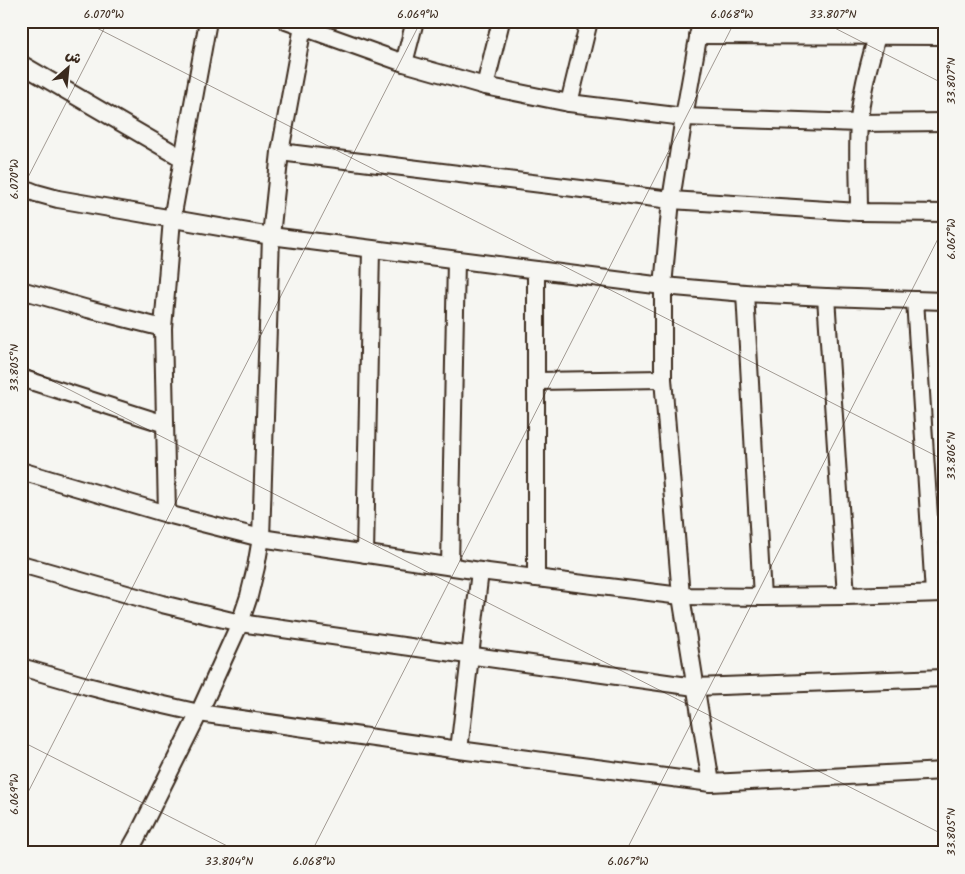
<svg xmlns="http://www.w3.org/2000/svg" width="965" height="874" font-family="Kalam,'Playpen Sans Arabic',sans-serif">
<rect width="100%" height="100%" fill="#f6f6f2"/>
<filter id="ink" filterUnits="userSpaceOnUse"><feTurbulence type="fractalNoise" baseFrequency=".02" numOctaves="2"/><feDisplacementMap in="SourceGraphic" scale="10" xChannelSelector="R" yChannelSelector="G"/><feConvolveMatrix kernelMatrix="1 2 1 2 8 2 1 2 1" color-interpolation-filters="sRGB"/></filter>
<g filter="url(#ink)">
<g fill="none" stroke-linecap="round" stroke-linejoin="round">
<g stroke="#3b2a1e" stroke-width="20">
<g id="minor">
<polyline points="286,21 404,63 485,86 569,103 684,117 859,123 944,122"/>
<polyline points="701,21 684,117 671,200 663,286 663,379 681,596 711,783"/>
<polyline points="698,35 944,36"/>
<polyline points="404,63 415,21"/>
<polyline points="21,64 182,158"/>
<polyline points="485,86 501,21"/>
<polyline points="569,103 589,21"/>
<polyline points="280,152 671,200 859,212 944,213"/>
<polyline points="21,187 36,193 58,199 271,236 663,286 745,293 826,297 944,301"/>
<path d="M859 212C859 182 857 152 859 123 861 88 872 55 881 21"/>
<polyline points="536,270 536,578"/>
<polyline points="21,290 88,309 163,328"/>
<polyline points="745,293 762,597"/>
<polyline points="826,297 846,596"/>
<polyline points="915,300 934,593"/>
<polyline points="21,378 165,424"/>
<polyline points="536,381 663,379"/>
<polyline points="21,471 167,514 261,538 480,571 681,596 762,597 846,596 944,593"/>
<polyline points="167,514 163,328 172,219 208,21"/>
<polyline points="365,554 371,249"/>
<polyline points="21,564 162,604 240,623 695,687 944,678"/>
<polyline points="450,566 456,260"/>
<polyline points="21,667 87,686 142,700 199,713 459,750 711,783 944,771"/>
<polyline points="459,750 480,571"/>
<polyline points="128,853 137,837 199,713 240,623 249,596 256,567 261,538 271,236 280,152 304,21"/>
</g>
</g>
<use href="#minor" stroke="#f6f6f2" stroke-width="16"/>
</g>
</g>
<path fill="none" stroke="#3b2a1e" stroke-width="1" stroke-opacity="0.45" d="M83 21 944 460M821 21 944 84M21 191 108 21M21 365 944 835M21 741 241 853M21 806 421 21M311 853 735 21M625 853 944 227M938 853 944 842"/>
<rect width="965" height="874" fill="none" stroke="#f6f6f2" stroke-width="55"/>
<g transform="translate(68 68) rotate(27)" stroke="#f6f6f2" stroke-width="4" paint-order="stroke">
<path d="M0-4L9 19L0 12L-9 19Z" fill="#3b2a1e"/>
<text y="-8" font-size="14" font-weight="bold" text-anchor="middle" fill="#3b2a1e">ش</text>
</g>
<rect x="28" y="28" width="910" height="818" fill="none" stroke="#3b2a1e" stroke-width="2"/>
<g font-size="12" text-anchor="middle" fill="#3b2a1e">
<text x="104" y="18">6.070°W</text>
<text x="418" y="18">6.069°W</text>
<text x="732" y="18">6.068°W</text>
<text x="833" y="18">33.807°N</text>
<text transform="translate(951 81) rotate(-90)" y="4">33.807°N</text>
<text transform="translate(14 179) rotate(-90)" y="4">6.070°W</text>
<text transform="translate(951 239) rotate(-90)" y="4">6.067°W</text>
<text transform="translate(14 368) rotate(-90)" y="4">33.805°N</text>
<text transform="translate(951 456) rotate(-90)" y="4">33.806°N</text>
<text transform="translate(14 794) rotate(-90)" y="4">6.069°W</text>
<text transform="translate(951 832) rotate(-90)" y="4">33.805°N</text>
<text x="229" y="865">33.804°N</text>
<text x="314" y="865">6.068°W</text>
<text x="628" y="865">6.067°W</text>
</g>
</svg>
